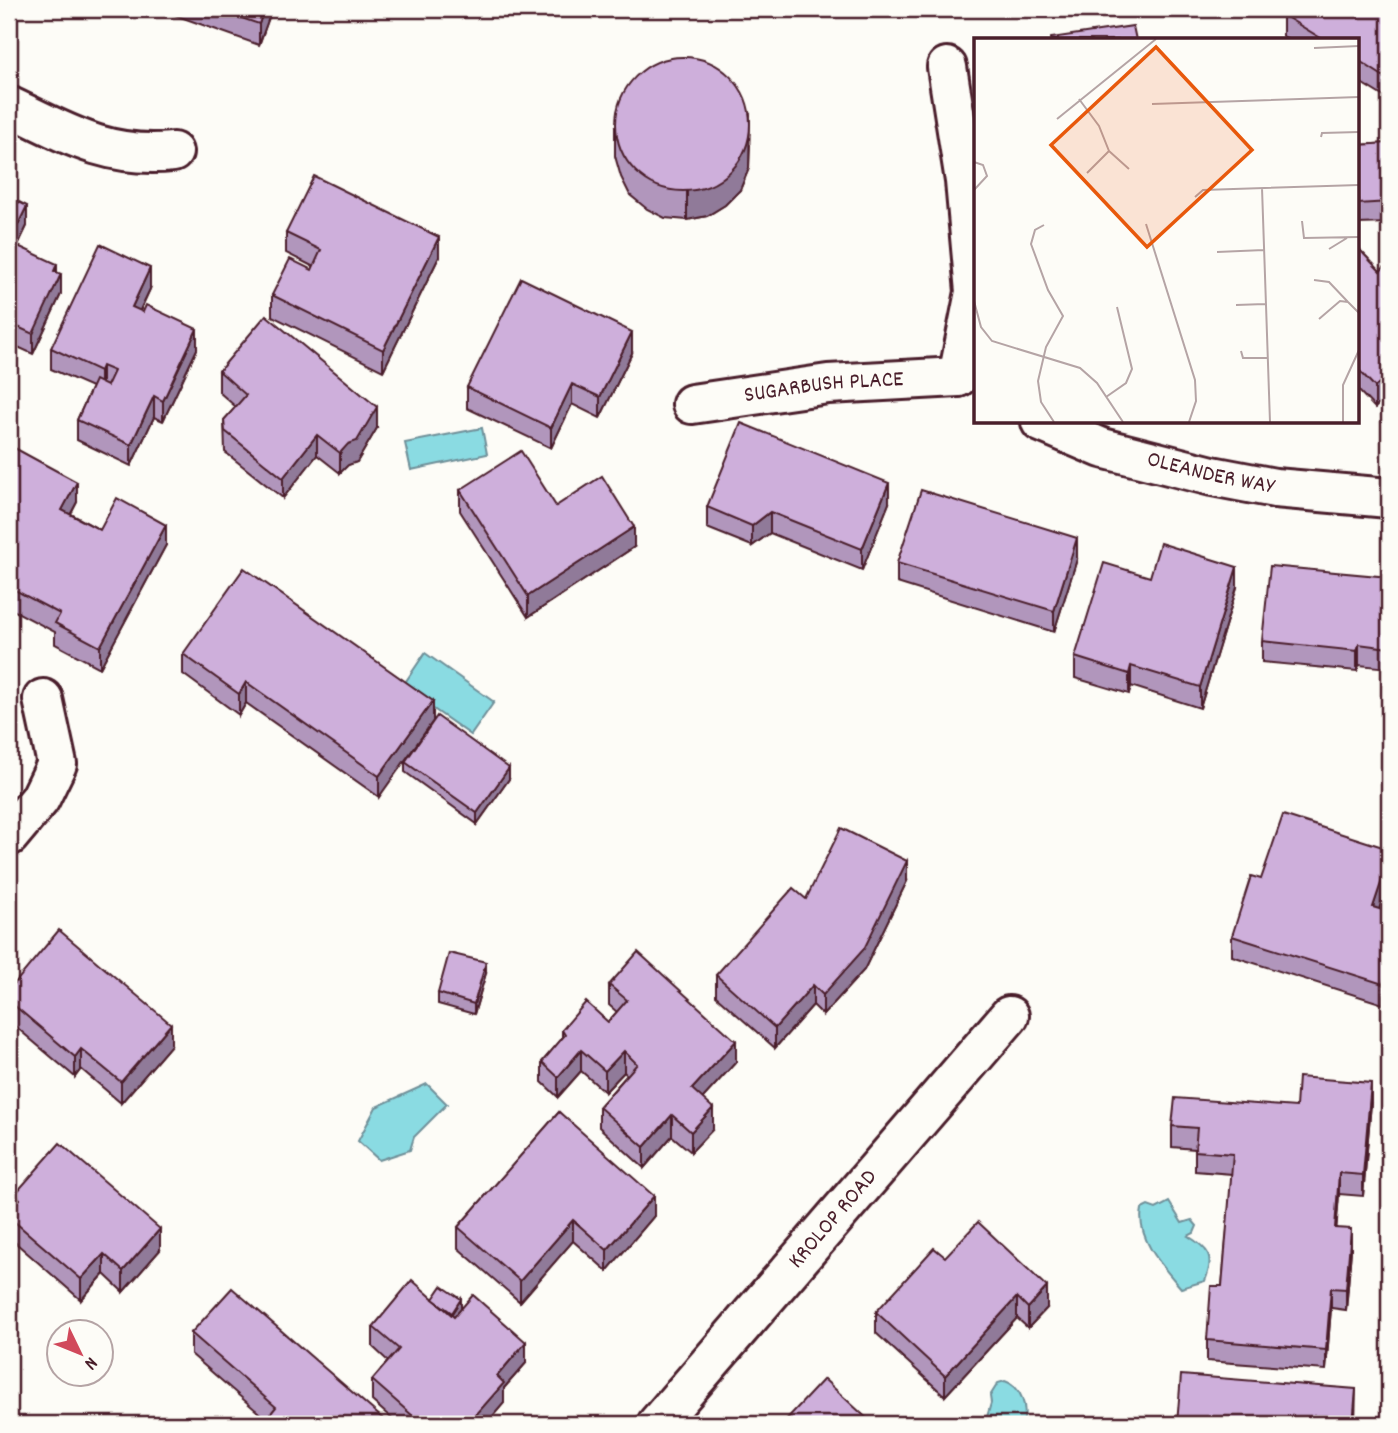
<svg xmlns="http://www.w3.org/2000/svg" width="1398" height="1433" font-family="Dekko,sans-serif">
<rect width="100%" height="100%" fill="#fdfcf7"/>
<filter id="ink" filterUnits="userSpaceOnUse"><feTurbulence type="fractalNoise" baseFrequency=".0143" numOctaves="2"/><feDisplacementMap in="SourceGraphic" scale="14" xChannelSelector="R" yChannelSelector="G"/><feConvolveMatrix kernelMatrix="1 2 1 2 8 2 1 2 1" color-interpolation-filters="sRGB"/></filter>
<g filter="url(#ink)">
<g fill="#8adbe2" stroke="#709099" stroke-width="2">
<polygon points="482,428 487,454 411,470 405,443"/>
<polygon points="425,653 494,702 471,735 402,687"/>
<polygon points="427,1084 447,1104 414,1137 410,1150 379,1160 358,1141 376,1107"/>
<path d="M1169 1202 1182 1223 1192 1220 1197 1226 1194 1233 1188 1236C1209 1249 1215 1256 1205 1281L1181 1288C1163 1267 1136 1239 1142 1209L1148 1206 1156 1209Z"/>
<path d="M1005 1381C1021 1386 1028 1407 1023 1423L985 1424 991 1403 990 1396 998 1383Z"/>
</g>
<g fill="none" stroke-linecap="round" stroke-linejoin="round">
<g stroke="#4a1f2b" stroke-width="44">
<g id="minor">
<polyline points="947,67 965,181 975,292 958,377"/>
<path d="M9 106C65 133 108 159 173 152"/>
<path id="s1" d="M692 404 828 384 958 377"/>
<path id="s2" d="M1041 422 1102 448 1212 476 1275 488 1389 498"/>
<polyline points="9,836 40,799 57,764 43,699"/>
<path id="s3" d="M657 1424 1009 1016"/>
</g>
</g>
<use href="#minor" stroke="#fdfcf7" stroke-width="38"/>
</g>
<g fill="#b196bc" stroke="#4a1f2b" stroke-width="2">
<polygon points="158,9 272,9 259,45"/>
<polygon points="1389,9 1389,100 1358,81 1358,40 1290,40 1283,36 1283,15"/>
<polygon points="615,127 750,145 749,168 740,190 725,205 707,216 687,220 665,218 647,209 630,195 621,177 615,156"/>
<polygon points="1389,143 1389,223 1358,224 1358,145"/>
<polygon points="9,197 27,226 15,251 57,272 61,294 33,354 9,343"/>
<polygon points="286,233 439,257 383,371 272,316 272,295 312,270 314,267 286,253"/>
<polygon points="1358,248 1380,271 1375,408 1358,390"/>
<polygon points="150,289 140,311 197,349 163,421 154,417 131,466 77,440 77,420 92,387 51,369 51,348"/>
<polygon points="632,353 600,418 572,404 551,448 467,408 467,387"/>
<polygon points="219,371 377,428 357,462 348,465 340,473 317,455 283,498 225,452 224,420 236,407 219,392"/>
<polygon points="9,445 77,502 71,514 100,530 166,545 100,668 55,644 55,632 9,608"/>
<polygon points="460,490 634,547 528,617 460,511"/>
<polygon points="889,503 862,570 770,533 752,546 707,528 707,507"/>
<polygon points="1077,559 1054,632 897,583 897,563"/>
<polygon points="1150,577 1237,587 1200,708 1131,686 1129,694 1075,678 1075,657"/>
<polygon points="1389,577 1389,668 1359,665 1357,671 1262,662 1262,641"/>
<polygon points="183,654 433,701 379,797 246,703 239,715 183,674"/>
<polygon points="405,762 509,779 477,824 405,772"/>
<polygon points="1389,849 1389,879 1379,909 1389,912 1389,985 1383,1004 1232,956 1232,936 1261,879"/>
<polygon points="907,881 864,970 823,1015 813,1005 775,1048 716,996 716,975 806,899"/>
<polygon points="486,973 474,1014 438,1004 438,993"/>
<polygon points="609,985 736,1062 702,1099 713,1129 691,1152 672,1136 644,1168 599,1127 599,1107 627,1075 624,1072 605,1092 581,1071 558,1097 542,1082 542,1062 562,1039 562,1030 608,1022 617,1012 609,1005"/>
<polygon points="9,990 171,1045 121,1103 81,1069 75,1077 9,1021"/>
<polygon points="1371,1103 1363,1196 1339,1194 1336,1228 1351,1250 1346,1310 1331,1308 1326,1370 1207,1361 1207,1340 1222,1286 1232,1174 1195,1171 1195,1149 1172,1147 1172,1126 1296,1107"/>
<polygon points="559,1112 654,1216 607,1271 573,1241 520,1302 458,1248 458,1227"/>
<polygon points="15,1194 160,1250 123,1292 104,1274 81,1300 9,1237 9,1211 15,1204"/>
<polygon points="945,1257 1047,1308 1028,1328 1017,1318 945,1396 876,1333 876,1312"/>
<polygon points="433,1299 461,1309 526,1363 504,1388 504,1403 486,1424 398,1424 372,1401 372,1380 388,1361 373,1347 373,1327"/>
<polygon points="191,1333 389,1424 266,1419 191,1354"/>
</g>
<g fill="#907a99" stroke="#4a1f2b" stroke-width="2">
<polygon points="264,9 272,9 259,45 259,24"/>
<polygon points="750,115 749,168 740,190 725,205 707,216 687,220 687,191"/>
<polygon points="27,206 27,226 9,264 9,243"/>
<polygon points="439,237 439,257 383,371 383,350"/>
<polygon points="57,264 57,283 61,274 61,294 33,354 33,334"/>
<polygon points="150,268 150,289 132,327 132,307"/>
<polygon points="197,329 197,349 163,421 163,401"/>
<polygon points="632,332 632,353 600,418 600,397"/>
<polygon points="102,366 102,387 100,391 100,371"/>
<polygon points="1389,373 1389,394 1375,408 1375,387"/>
<polygon points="572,384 572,404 551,448 551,428"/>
<polygon points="154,396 154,417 131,466 131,445"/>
<polygon points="377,407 377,428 357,462 348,465 340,473 340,453"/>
<polygon points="317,435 317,455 283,498 283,478"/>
<polygon points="77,482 77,502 62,530 62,510"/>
<polygon points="889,483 889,503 862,570 862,549"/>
<polygon points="770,512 770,533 752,546 752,526"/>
<polygon points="166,525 166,545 100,668 100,647"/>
<polygon points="634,527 634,547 528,617 528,596"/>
<polygon points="1077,538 1077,559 1054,632 1054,611"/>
<polygon points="1237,567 1237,587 1200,708 1200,687"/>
<polygon points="1359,644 1359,665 1357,671 1357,651"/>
<polygon points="1131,666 1131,686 1129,694 1129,674"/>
<polygon points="246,682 246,703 239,715 239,694"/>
<polygon points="433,701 433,721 379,797 379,776"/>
<polygon points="509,768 509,779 477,824 477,813"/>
<polygon points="1389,859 1389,879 1373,928 1373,907"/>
<polygon points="907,861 907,881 864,970 823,1015 823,995"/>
<polygon points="486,962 486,973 474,1014 474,1004"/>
<polygon points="1389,964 1389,985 1383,1004 1383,984"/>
<polygon points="813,985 813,1005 775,1048 775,1028"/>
<polygon points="171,1024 171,1045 121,1103 121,1082"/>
<polygon points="736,1041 736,1062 692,1110 692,1089"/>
<polygon points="81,1049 81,1069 75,1077 75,1057"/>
<polygon points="581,1050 581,1071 558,1097 558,1077"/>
<polygon points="624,1051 624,1072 605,1092 605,1071"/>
<polygon points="1371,1083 1371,1103 1363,1196 1363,1175"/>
<polygon points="713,1108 713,1129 691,1152 691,1132"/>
<polygon points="672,1115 672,1136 644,1168 644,1147"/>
<polygon points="1339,1173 1339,1194 1335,1248 1335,1228"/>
<polygon points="654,1196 654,1216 607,1271 607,1250"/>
<polygon points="573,1220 573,1241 520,1302 520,1281"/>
<polygon points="160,1229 160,1250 123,1292 123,1271"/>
<polygon points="1351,1229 1351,1250 1346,1310 1346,1289"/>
<polygon points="104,1254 104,1274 81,1300 81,1279"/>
<polygon points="1047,1287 1047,1308 1028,1328 1028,1308"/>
<polygon points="1331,1288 1331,1308 1326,1370 1326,1350"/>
<polygon points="1017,1297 1017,1318 945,1396 945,1376"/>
<polygon points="461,1299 461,1310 452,1324 452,1313"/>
<polygon points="526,1342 526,1363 504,1388 504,1403 486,1424 468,1424 497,1376"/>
<polygon points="1356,1389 1355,1424 1353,1424"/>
</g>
<g fill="#ceafdb" stroke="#4a1f2b" stroke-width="2">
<polygon points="215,9 264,9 259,24"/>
<polygon points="1287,9 1389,9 1389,80 1358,60 1358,40 1324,40 1283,15"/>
<polygon points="1133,26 1136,40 1051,40 1051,38"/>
<circle cx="683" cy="124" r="67"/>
<polygon points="1389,143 1389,202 1358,204 1358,145"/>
<polygon points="314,176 439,237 383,350 272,295 290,259 312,270 321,250 286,233"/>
<polygon points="9,197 27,206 9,243"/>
<polygon points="100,244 150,268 132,307 143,312 146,305 197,329 163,401 154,396 131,445 77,420 95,380 107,386 114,371 102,366 100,371 51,348"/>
<polygon points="18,246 57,264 54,271 61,274 33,334 9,323 9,247 16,251"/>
<polygon points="1358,248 1380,271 1389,263 1389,373 1375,387 1358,369"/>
<polygon points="521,278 632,332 600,397 572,384 551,428 467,387"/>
<polygon points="266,315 377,407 357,441 348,444 340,453 317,435 283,478 225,431 224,420 246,395 219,371"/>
<polygon points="741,423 889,483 862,549 770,512 752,526 707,507"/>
<polygon points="9,445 77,482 62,510 100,530 117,498 166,525 100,647 55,623 60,614 9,587"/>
<polygon points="521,451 556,506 602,476 634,527 528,596 460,490"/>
<polygon points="921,490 1077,538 1054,611 897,563"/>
<polygon points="1160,543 1237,567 1200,687 1131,666 1129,674 1075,657 1104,563 1150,577"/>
<polygon points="1270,566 1389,577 1389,648 1359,644 1357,651 1262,641"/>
<polygon points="244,568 433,701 379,776 246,682 239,694 183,654"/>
<polygon points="437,716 509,768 477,813 405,762"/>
<polygon points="1283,815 1389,849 1389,859 1373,907 1389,912 1389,964 1383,984 1232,936 1251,876 1261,879"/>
<polygon points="841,828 907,861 864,949 823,995 813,985 775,1028 716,975 793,888 806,899"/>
<polygon points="59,930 171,1024 121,1082 81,1049 75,1057 9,1001 9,990"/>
<polygon points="638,952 736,1041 692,1089 713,1108 691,1132 672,1115 644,1147 599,1107 637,1064 624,1051 605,1071 581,1050 558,1077 542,1062 565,1035 562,1030 586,1002 608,1022 627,1000 609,985"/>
<polygon points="449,953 486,962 474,1004 438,993"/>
<polygon points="1298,1077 1371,1083 1363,1175 1339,1173 1335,1228 1351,1229 1346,1289 1331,1288 1326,1350 1207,1340 1211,1286 1222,1286 1233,1154 1195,1151 1197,1128 1172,1126 1175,1098 1296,1107"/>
<polygon points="559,1112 654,1196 607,1250 573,1220 520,1281 458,1227"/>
<polygon points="60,1143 160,1229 123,1271 104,1254 81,1279 9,1217 9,1211 20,1199 15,1194"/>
<polygon points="978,1222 1047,1287 1028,1308 1017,1297 945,1376 876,1312 934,1248 945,1257"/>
<polygon points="412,1280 454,1317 473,1295 526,1342 497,1376 504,1383 468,1424 422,1424 372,1380 399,1349 373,1327"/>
<polygon points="442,1286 461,1299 452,1313 433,1299"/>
<polygon points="232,1288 389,1424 262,1424 276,1407 191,1333"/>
<polygon points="1181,1375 1356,1389 1353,1424 1177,1424"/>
<polygon points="824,1379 873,1424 782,1424"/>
</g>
</g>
<g text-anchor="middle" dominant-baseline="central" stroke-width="5" stroke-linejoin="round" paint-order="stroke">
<g font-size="23" fill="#4a1f2b" stroke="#fdfcf7">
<text stroke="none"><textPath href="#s1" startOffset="133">SUGARBUSH PLACE</textPath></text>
<text stroke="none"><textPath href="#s2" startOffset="178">OLEANDER WAY</textPath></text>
<text stroke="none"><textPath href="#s3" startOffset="270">KROLOP ROAD</textPath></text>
</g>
</g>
<g transform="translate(974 38)">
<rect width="385" height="385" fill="#fdfcf7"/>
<path fill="none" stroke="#b5a4a5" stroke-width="2" d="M340 10 385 8M105 61 125 88 135 113M178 66 385 59M83 81 182 1M347 99 348 95 385 94M135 113 155 131M0 124 9 127 13 138 0 152M113 135 135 113M288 150 296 384M221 159 229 152 385 147M328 183 330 200 385 199M172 186 221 342 222 363 215 384M70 187 61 192 57 206 74 252 89 278 72 309 64 343 67 364 80 384M355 211 373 200M243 214 290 212M340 242 355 244 374 264M0 263 7 289 18 303 106 330 123 345 149 384M262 267 291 266M345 281 366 263 374 264 385 275M267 313 269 320H294M132 359 152 345 158 331 143 269M369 384V347L385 312"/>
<path fill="#e8590c" fill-opacity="0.15" stroke="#e8590c" stroke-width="3.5" d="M182 9 278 112 173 209 77 107Z"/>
<rect width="385" height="385" fill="none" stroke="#4a1f2b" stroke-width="3.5"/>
</g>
<rect width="1398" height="1433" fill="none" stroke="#fdfcf7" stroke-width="35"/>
<rect x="18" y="18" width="1363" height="1398" fill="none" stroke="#4a1f2b" stroke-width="2.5" filter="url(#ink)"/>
<g transform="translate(80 1353) rotate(133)"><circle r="33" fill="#fdfcf7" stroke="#b5a4a5" stroke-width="2"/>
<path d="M0-5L12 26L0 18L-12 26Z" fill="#d1495b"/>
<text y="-10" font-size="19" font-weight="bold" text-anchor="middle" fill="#4a1f2b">N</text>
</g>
</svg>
